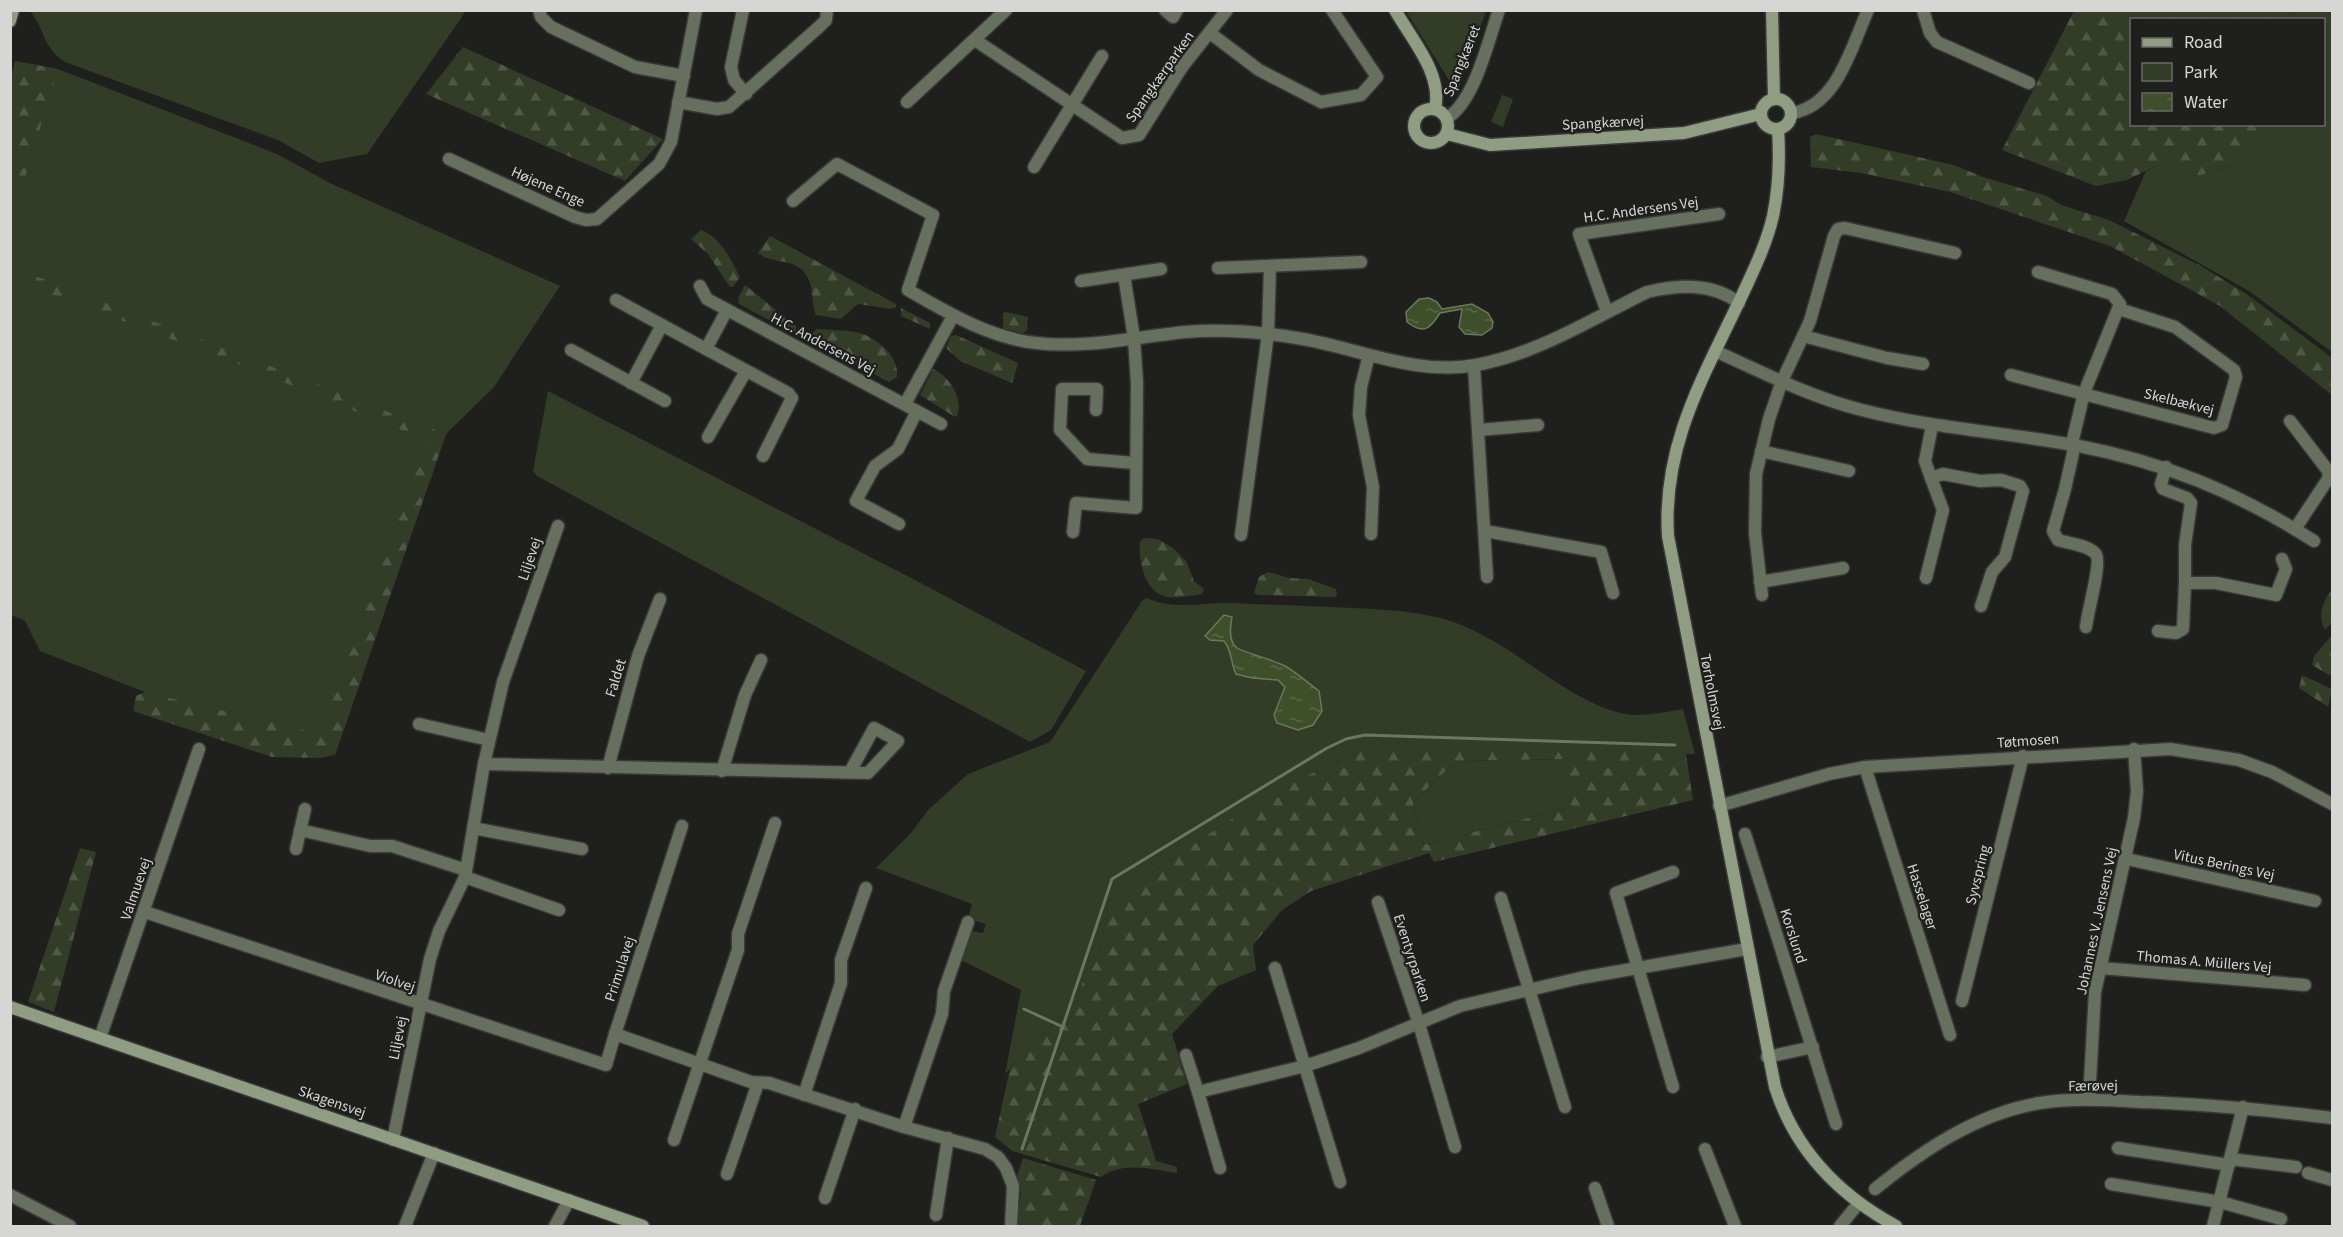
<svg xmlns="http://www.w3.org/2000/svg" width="2343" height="1237" font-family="'Source Sans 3',sans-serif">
<defs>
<pattern id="forest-firs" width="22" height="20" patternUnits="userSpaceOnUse" patternTransform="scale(1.5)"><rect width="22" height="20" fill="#323c26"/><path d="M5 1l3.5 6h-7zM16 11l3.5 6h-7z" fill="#4f5745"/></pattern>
<pattern id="water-ripples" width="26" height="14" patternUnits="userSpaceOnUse" patternTransform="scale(1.5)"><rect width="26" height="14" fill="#3e4f2a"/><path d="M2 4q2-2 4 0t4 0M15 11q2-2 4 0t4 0" fill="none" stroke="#596848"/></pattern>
</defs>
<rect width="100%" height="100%" fill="#1f201e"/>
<g fill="#323c26">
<path d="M30 11H466L367 154 319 163 278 140 65 62C42 47 46 31 30 11Z"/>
<polygon points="1406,11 1486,11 1457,93"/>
<polygon points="2290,11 2332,11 2332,352 2249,291 2124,221 2146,171 2160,164 2198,176 2242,163 2270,125 2324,124 2324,20 2296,19"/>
<polygon points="15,61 58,69 277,154 332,184 560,286 494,387 446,434 335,755 145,692 40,651 25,621 11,615 10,83"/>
<polygon points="1502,95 1513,99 1503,127 1491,122"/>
<polygon points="548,391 915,580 1086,671 1051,730 1030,742 537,476 533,471"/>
<path d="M1147 598C1172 610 1200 603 1227 603 1262 604 1297 606 1332 607 1368 609 1404 609 1440 618 1508 635 1562 701 1625 714 1644 717 1664 712 1683 709L1695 754 1361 751 1297 780 1283 794 1234 817 1109 902 1099 953 1068 1009 1005 1074 1021 990 961 960 972 931 983 933 986 924 968 919 972 904 876 868 911 833 928 810 968 774 1050 742 1142 601Z"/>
<polygon points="1566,759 1571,807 1423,845 1413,802 1456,761"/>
</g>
<g fill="url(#forest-firs)" fill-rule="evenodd">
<polygon points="2290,11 2296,19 2132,20 2132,124 2270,125 2242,163 2198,176 2160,164 2127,180 2096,186 2002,150 2074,11"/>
<polygon points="463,47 663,139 625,181 426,94"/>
<polygon points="15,61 58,69 11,224 10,82"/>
<polygon points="1816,134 1954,165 1983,177 2047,196 2061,205 2109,220 2201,266 2245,293 2331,357 2332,395 2220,306 2110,246 1950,192 1861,173 1811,167 1810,137"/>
<path d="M701 230C721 238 730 258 740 277L733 287H730L708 254 691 239Z"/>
<path d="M770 236 896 304V307L891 309 858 304 841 319 816 315C811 304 814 289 808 278 797 256 773 266 758 253Z"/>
<polygon points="10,266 446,434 335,755 320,758 272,757 133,711 136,696 145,692 319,734 426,440 256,371 11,279"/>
<polygon points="745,285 796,326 796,332 793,333 739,304 738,298"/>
<polygon points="901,308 930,323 930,329 901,316"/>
<polygon points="1006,312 1028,317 1027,330 1023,333 1003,329 1003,313"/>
<path d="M817 329C830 330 843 330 856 332 875 336 900 356 897 377L889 382 814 341 812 333Z"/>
<polygon points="956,335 1016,362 1018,364 1012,383 960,361 946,348 951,336"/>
<path d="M933 369C949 376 964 399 957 416L955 417 920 395Z"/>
<path d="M1144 538 1158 539 1173 548 1186 561 1194 581 1204 589 1202 594C1192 595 1179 599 1168 597 1145 594 1138 561 1140 542Z"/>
<polygon points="1268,572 1289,578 1308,579 1336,589 1337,595 1336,597 1258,595 1254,593 1259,577"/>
<path d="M2332 589V622L2325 630C2317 617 2323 600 2332 589Z"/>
<polygon points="2332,635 2332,677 2312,665 2314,656"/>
<polygon points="2302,675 2332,689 2328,707 2299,688"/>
<path d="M1395 749H1532L1686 754 1693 800 1434 862 1429 853 1311 891 1282 910 1253 945 1256 970 1218 986 1172 1034 1187 1084 1138 1104 1156 1161 1177 1167V1173C1150 1169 1124 1161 1101 1177L1012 1151 995 1137 1010 1069 1068 1009 1099 953 1109 902 1234 817 1283 794 1297 780 1361 751ZM1565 759 1571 807 1423 845 1413 802 1456 761Z"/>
<polygon points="80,848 96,852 54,1012 28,1002"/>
<polygon points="1023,1158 1096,1180 1080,1226 1017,1226 1021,1193 1016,1179"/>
</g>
<g fill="url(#water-ripples)" stroke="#6c785d" stroke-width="1.5">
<path d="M1429 298 1437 302 1442 309 1472 304 1488 313 1493 322 1492 328 1482 335 1465 334 1459 327 1462 309 1440 313C1430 329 1424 335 1407 322L1406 312 1419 299Z"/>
<path d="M1224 615 1232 617C1230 627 1228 641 1237 648 1243 652 1274 660 1285 666 1297 673 1308 683 1319 691L1322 711 1313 725 1298 730 1277 723 1274 715 1285 687 1278 680 1252 678 1236 674C1230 662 1233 652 1224 641L1210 640 1205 636Z"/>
</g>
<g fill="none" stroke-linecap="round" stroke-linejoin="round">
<g stroke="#6c785d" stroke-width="3">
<polyline points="1024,1009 1063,1027"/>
<polyline points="1022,1149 1112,879 1327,748 1346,739 1365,735 1675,745"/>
</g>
<g stroke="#393a38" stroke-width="15">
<g id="street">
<polyline points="539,10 541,17 551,27 635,67 684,76"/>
<polyline points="743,10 731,67 734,80 746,94"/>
<polyline points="1165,10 1173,17 1177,10"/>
<polyline points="1923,10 1930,33 1937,42 2029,83"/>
<polyline points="1210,33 1259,70 1321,102 1361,95 1377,77 1332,10"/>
<polyline points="975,40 1122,138 1139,135 1182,67 1227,10"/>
<polyline points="678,102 717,109 729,107 820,26 826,20 827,10"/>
<polyline points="907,102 1006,10"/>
<path d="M1792 113C1837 106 1851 48 1868 10"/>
<path d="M1447 118C1475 101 1488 41 1499 10"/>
<polyline points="449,159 575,217 586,220 597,219 659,164 671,142 696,10"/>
<polyline points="1034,167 1102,56"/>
<path d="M793 201 837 164 933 215 908 290C948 313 990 338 1036 343 1085 349 1137 337 1185 332 1225 329 1264 332 1303 339 1359 349 1418 376 1476 365 1537 354 1592 319 1647 292 1678 285 1712 282 1739 303"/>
<polyline points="1218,268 1361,262"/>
<path d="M2038 272 2112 294 2120 304 2084 393 2073 439V453L2065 489 2053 531 2058 540C2068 543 2087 545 2095 553 2103 560 2087 613 2086 627"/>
<polyline points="1081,281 1161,269"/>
<polyline points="700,286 707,299 941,424"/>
<polyline points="616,300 706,349"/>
<polyline points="727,310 706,349 788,393 792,398 763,456"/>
<polyline points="1607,312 1579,234 1719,214"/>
<polyline points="1803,336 1887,358 1923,364"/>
<polyline points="571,350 665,401"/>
<path d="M1715 351C1762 372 1808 396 1858 409 1930 428 2002 432 2074 445 2164 462 2237 492 2314 541"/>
<polyline points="1369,355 1361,387 1359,415 1373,487 1371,534"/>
<polyline points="1474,366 1487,577"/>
<polyline points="2011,375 2214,428 2222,425 2236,377 2234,370 2175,327 2119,309"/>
<polyline points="631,383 662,325"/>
<polyline points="905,404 953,316"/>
<polyline points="1096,410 1097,389 1062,389 1060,430 1087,459 1135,463"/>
<polyline points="2290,421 2329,472 2328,479 2295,529"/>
<polyline points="1932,426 1925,461 1931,478 1943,474 1980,481 2001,480 2020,486 2023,491 2005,557 1992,572 1981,606"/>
<polyline points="1479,430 1538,425"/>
<polyline points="708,437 746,371"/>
<polyline points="1761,451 1849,471"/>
<polyline points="2166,467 2161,484 2163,489 2187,498 2191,503 2185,545 2185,583 2216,583 2276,595 2286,569 2282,559"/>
<polyline points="899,524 856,501 875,466 898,449 917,411"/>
<polyline points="1485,531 1601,552 1613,593"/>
<polyline points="1073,532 1076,503 1136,508 1137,383 1134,338 1124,275"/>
<polyline points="1241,535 1268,334 1270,266"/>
<polyline points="1926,578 1943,510 1931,478"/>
<polyline points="1760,582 1843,568"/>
<polyline points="1762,595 1755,533 1756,474 1769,419 1782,381 1810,321 1834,236 1838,229 1845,228 1955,253"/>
<polyline points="2158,631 2176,633 2183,629 2185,583"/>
<polyline points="419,724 489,740"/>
<polyline points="484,764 868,773 898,741 874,728 850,772"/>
<polyline points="1865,767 1950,1035"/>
<polyline points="608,768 638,656 660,599"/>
<polyline points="722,771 745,695 761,660"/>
<polyline points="1719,806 1829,774 1865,767 2170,749 2239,760 2272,772 2332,804"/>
<polyline points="682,826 615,1034 751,1082 769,1083 904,1127 985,1149 998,1157 1006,1168 1013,1186 1011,1226"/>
<polyline points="473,828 582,849"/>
<polyline points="300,830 370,846 392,846 466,870"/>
<polyline points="1745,834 1836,1124"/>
<polyline points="296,849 305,809"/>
<polyline points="2127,859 2315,901"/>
<polyline points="465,877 559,910"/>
<polyline points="1501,898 1565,1107"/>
<polyline points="1378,902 1419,1024 1455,1147"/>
<polyline points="145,912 606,1065 615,1034"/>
<polyline points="1275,968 1340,1182"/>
<polyline points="2101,968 2305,985"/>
<polyline points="1962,1001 2023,756"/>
<polyline points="100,1038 199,749"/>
<polyline points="1186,1055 1198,1092"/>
<polyline points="1767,1057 1813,1047"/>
<polyline points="1673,1087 1616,893 1673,872"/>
<polyline points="804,1095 841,983 841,960 866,888"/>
<polyline points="2089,1100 2095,992 2134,818 2137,791 2134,749"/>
<polyline points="904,1127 942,1014 944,991 968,922"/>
<polyline points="393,1140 430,959 439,931 465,877 484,764 503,682 558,526"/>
<polyline points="674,1140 738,950 738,934 775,823"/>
<polyline points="2118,1148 2229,1165"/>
<polyline points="1705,1149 1735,1226"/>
<polyline points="2230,1159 2296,1167"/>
<polyline points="1220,1168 1198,1092 1305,1066 1359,1048 1460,1006 1580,978 1747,949"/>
<polyline points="2308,1173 2332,1180"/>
<polyline points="727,1174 758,1083"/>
<polyline points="2111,1184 2220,1202 2281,1219"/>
<polyline points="1595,1188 1608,1226"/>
<path d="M1875 1189C1923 1150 1978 1113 2040 1103 2073 1098 2108 1100 2141 1102 2205 1104 2268 1110 2332 1118"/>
<polyline points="10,1195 70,1226"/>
<polyline points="825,1198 855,1109"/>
<polyline points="936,1215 948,1138"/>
<polyline points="405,1226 434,1153"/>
<polyline points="555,1226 569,1200"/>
<polyline points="1840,1226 1858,1204"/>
<polyline points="2213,1226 2243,1107"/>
</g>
</g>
<g stroke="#393a38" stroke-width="15">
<g id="secondary">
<path d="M1395 10C1412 40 1443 74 1435 109"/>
<polyline points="1772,10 1774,99"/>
<polyline points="10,21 13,10"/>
<circle cx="1776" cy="114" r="15"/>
<circle cx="1431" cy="126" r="17"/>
<path d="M1778 129C1780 159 1779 187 1773 216 1767 242 1756 265 1745 289 1707 371 1662 442 1668 536L1775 1087C1795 1150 1839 1195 1896 1226"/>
<polyline points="1447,134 1490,145 1684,133 1761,114"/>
<polyline points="10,1007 643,1226"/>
</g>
</g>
<use href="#street" stroke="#676f5f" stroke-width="12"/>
<use href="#secondary" stroke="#909d82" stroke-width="12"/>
</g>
<g text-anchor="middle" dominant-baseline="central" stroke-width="4.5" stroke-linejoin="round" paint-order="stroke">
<g font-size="15" fill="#d6d7d5" stroke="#1f201e">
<text transform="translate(1462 61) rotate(-68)">Spangkæret</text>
<text transform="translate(1160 77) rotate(-55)">Spangkærparken</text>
<text transform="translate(1603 123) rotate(-3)">Spangkærvej</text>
<text transform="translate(548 187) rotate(24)">Højene Enge</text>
<text transform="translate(1641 210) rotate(-8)">H.C. Andersens Vej</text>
<text transform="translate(823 344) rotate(28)">H.C. Andersens Vej</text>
<text transform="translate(2179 402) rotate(14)">Skelbækvej</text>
<text transform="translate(530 559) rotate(-71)">Liljevej</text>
<text transform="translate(616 678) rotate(-73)">Faldet</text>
<text transform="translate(1712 692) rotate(79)">Tørholmsvej</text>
<text transform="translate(2028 741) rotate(-4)">Tøtmosen</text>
<text transform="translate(2224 865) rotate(12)">Vitus Berings Vej</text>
<text transform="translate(1978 875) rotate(-76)">Syvspring</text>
<text transform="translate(136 889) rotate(-71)">Valmuevej</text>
<text transform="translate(1922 897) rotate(72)">Hasselager</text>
<text transform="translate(2097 921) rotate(-78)">Johannes V. Jensens Vej</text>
<text transform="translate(1793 936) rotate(72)">Korslund</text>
<text transform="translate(1412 958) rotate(72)">Eventyrparken</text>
<text transform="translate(2204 962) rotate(5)">Thomas A. Müllers Vej</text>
<text transform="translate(620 969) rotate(-72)">Primulavej</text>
<text transform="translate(395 981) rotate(19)">Violvej</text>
<text transform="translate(398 1038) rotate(-79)">Liljevej</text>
<text transform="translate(2093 1086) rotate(-1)">Færøvej</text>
<text transform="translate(332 1102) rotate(19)">Skagensvej</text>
</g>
</g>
<rect width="2343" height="1237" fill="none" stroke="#d6d7d5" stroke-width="24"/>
<rect x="2130" y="18" width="195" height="108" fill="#1f201e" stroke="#686967" stroke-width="1.5"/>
<rect x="2142" y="38" width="30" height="9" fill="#909d82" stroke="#686967" stroke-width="1.5"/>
<text x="2184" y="48" font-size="18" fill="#d6d7d5">Road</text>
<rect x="2142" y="63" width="30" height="18" fill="#323c26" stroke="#686967" stroke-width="1.5"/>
<text x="2184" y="78" font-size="18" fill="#d6d7d5">Park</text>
<rect x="2142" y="93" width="30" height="18" fill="url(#water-ripples)" stroke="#686967" stroke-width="1.5"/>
<text x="2184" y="108" font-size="18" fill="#d6d7d5">Water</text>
</svg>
